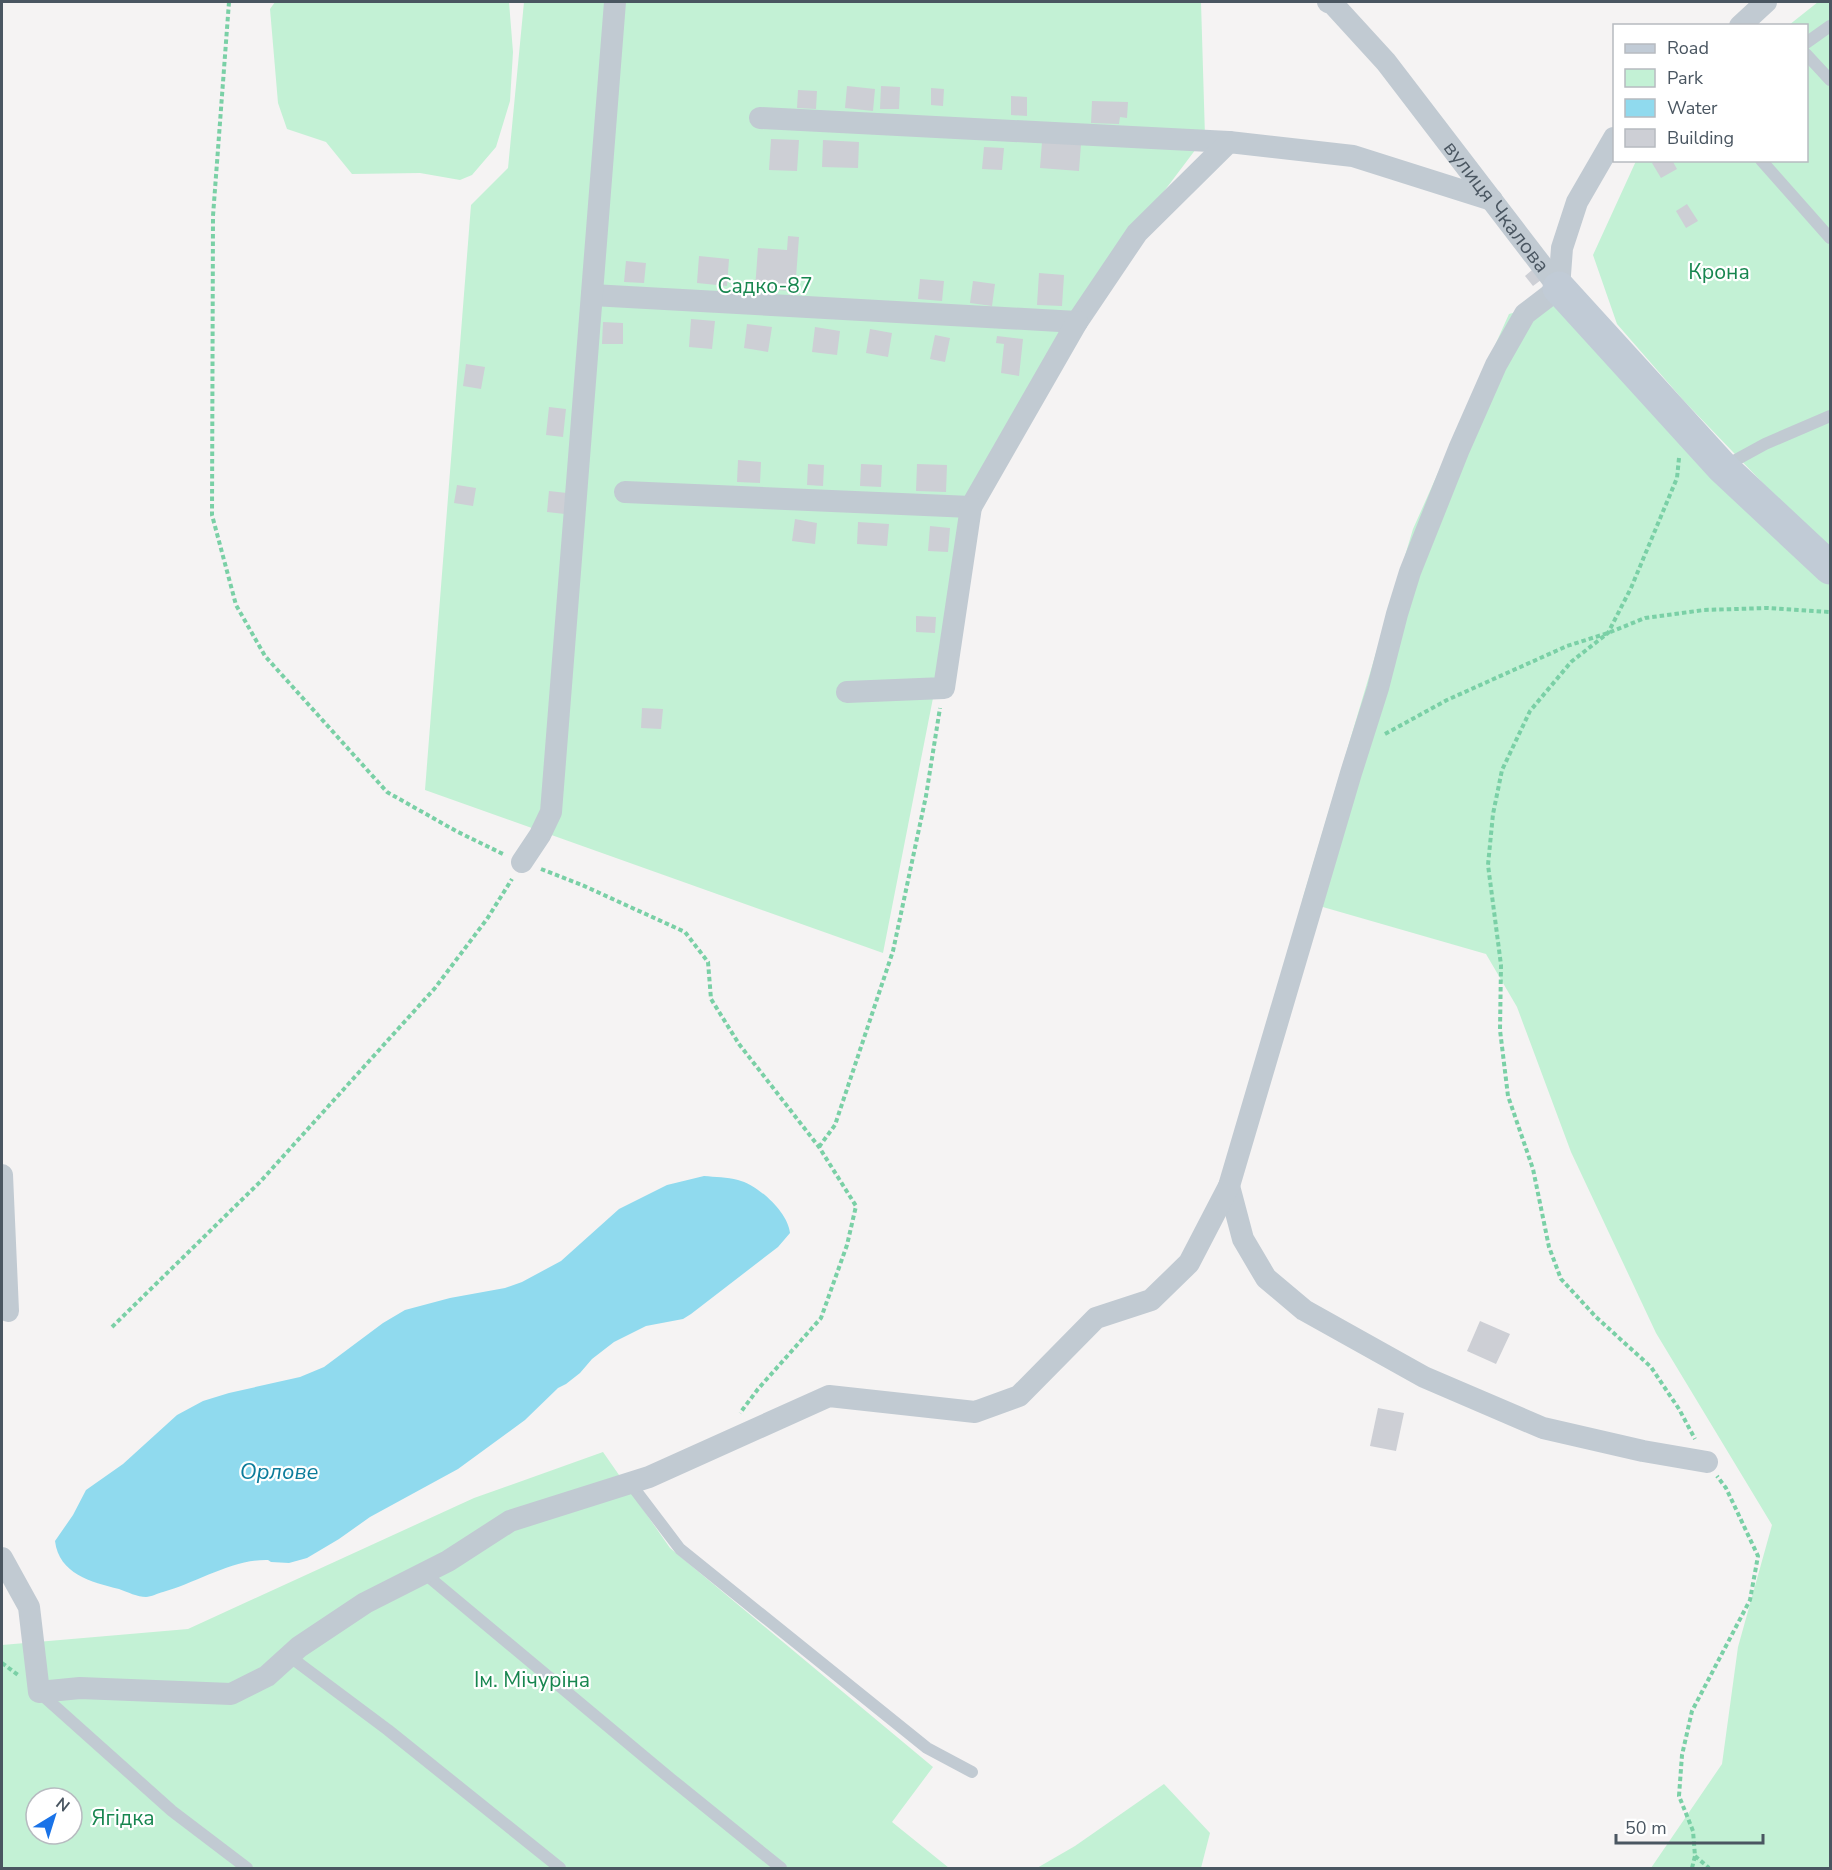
<svg xmlns="http://www.w3.org/2000/svg" width="1832" height="1870" font-family="'Nunito Sans',sans-serif">
<rect width="100%" height="100%" fill="#f5f3f3"/>
<g fill="#c3f1d5" fill-rule="evenodd">
<polygon points="275,2 509,2 513,52 510,101 496,147 472,175 460,180 420,173 352,174 326,142 287,129 278,103 270,9"/>
<polygon points="524,2 1201,2 1205,137 1085,296 967,500 933,698 883,953 425,790 471,205 508,168"/>
<polygon points="1818,2 1830,2 1830,550 1803,525 1684,401 1617,324 1593,255 1636,161 1806,160 1806,26 1789,25"/>
<polygon points="1558,300 1830,577 1830,1868 1651,1868 1722,1764 1738,1647 1772,1525 1656,1333 1571,1152 1517,1007 1486,954 1302,901 1413,529 1509,314"/>
<path d="M603 1452 670 1548 933 1767 892 1822 949 1868H2V1645L188 1629 474 1498ZM36 1798H72V1834H36Z"/>
<polygon points="1164,1784 1210,1833 1201,1868 1037,1868 1075,1846"/>
</g>
<path fill="#90daee" d="M704 1176C715 1177 727 1177 738 1180 758 1185 788 1212 790 1233L778 1247 691 1314 683 1319 646 1326 614 1342 592 1359 580 1373 566 1384 558 1388 525 1420 458 1469 370 1517 339 1539 307 1558 289 1563 271 1562 268 1560C233 1559 196 1583 163 1592 158 1593 151 1597 146 1597 138 1597 127 1592 119 1589 91 1582 59 1574 55 1541L73 1515 86 1490 123 1464 177 1415 203 1401 229 1393 300 1377 324 1367 383 1323 405 1310 450 1298 505 1288 522 1282 561 1261 619 1209 667 1185Z"/>
<g fill="#cdcfd5">
<polygon points="847,86 875,89 873,111 845,108"/>
<polygon points="881,86 900,87 899,109 880,109"/>
<polygon points="931,88 944,89 943,106 931,105"/>
<polygon points="798,90 817,91 816,109 797,108"/>
<polygon points="1011,96 1027,97 1027,116 1011,115"/>
<polygon points="1092,101 1128,102 1127,118 1120,117 1119,124 1091,123"/>
<polygon points="771,139 799,140 797,171 769,170"/>
<polygon points="823,140 859,142 858,168 822,167"/>
<polygon points="1042,142 1081,144 1079,171 1040,168"/>
<polygon points="984,147 1004,148 1002,170 982,169"/>
<polygon points="1656,160 1672,160 1677,169 1661,178 1652,163"/>
<polygon points="1687,204 1698,221 1686,228 1676,211"/>
<polygon points="788,236 799,237 795,291 755,289 758,248 787,250"/>
<polygon points="699,256 729,259 727,286 697,283"/>
<polygon points="626,261 646,263 644,283 624,282"/>
<polygon points="1532,270 1541,280 1533,286 1525,276"/>
<polygon points="1039,273 1064,275 1062,306 1037,305"/>
<polygon points="920,279 944,281 942,301 918,299"/>
<polygon points="973,281 995,284 992,306 970,303"/>
<polygon points="691,319 715,321 712,349 689,347"/>
<polygon points="603,322 623,323 623,344 602,344"/>
<polygon points="747,324 772,327 768,352 744,348"/>
<polygon points="815,327 840,331 837,355 812,352"/>
<polygon points="870,329 892,333 888,357 866,353"/>
<polygon points="935,335 950,338 945,362 930,359"/>
<polygon points="997,336 1023,339 1019,376 1001,373 1004,344 996,343"/>
<polygon points="466,364 485,367 481,389 463,386"/>
<polygon points="549,407 566,409 563,437 546,435"/>
<polygon points="738,460 761,462 760,483 737,482"/>
<polygon points="808,464 824,465 823,486 807,485"/>
<polygon points="861,464 882,465 881,487 860,486"/>
<polygon points="917,464 947,465 946,492 916,491"/>
<polygon points="457,485 476,488 473,506 454,503"/>
<polygon points="549,491 567,493 565,514 547,512"/>
<polygon points="795,519 817,523 815,544 792,541"/>
<polygon points="858,522 889,524 887,546 857,544"/>
<polygon points="930,526 950,528 948,552 928,551"/>
<polygon points="916,616 936,617 935,633 916,632"/>
<polygon points="642,708 663,709 661,729 641,728"/>
<polygon points="1480,1321 1510,1334 1496,1364 1467,1351"/>
<polygon points="1378,1408 1404,1413 1396,1451 1370,1446"/>
</g>
<g fill="none" stroke-linecap="round" stroke-linejoin="round">
<g stroke="#7ad0a6" stroke-width="4" stroke-dasharray="4.5 3" stroke-linecap="butt">
<polyline points="229,2 213,216 212,515 236,605 265,656 387,792 456,831 503,854"/>
<polyline points="1679,458 1677,478 1631,588 1608,633 1571,662 1530,711 1502,770 1493,814 1488,865 1501,965 1500,1030 1508,1096 1533,1169 1549,1247 1561,1279 1596,1317 1651,1367 1679,1409 1695,1439"/>
<polyline points="1385,734 1447,700 1567,646 1608,633 1645,618 1704,610 1767,608 1830,612"/>
<polyline points="541,869 582,885 685,932 708,962 711,999 739,1044 819,1147 856,1206 847,1245 821,1318 758,1389 740,1413"/>
<polyline points="819,1147 835,1125 893,951 926,796 940,708"/>
<polyline points="112,1327 260,1182 435,988 487,919 512,879"/>
<polyline points="2,1663 18,1675"/>
<polyline points="1695,1856 1709,1868"/>
<polyline points="1692,1868 1695,1856 1693,1831 1679,1796 1682,1755 1692,1711 1750,1600 1758,1556 1726,1488 1717,1476"/>
</g>
<g stroke="#c1cad2" stroke-width="12">
<polyline points="1806,43 1830,26"/>
<polyline points="1806,54 1830,80"/>
<polyline points="1761,160 1830,238"/>
<polyline points="1723,467 1765,444 1830,416"/>
<polyline points="630,1483 680,1549 927,1748 972,1772"/>
<polyline points="424,1573 671,1779 781,1868"/>
<polyline points="289,1656 388,1730 560,1868"/>
<polyline points="40,1693 172,1811 247,1868"/>
</g>
<g stroke="#c1cad2" stroke-width="22">
<path id="s1" d="M1328 2 1333 4 1386 62 1559 288"/>
<polyline points="1740,26 1766,2"/>
<polyline points="760,118 1229,142"/>
<polyline points="1559,288 1562,248 1577,202 1614,138"/>
<polyline points="592,295 1077,322 1137,233 1229,142 1353,156 1492,200"/>
<polyline points="625,492 971,507 1077,322"/>
<polyline points="847,692 944,688 971,507"/>
<polyline points="522,862 540,835 551,812 615,2"/>
<polyline points="2,1175 8,1311"/>
<polyline points="1229,1186 1243,1239 1266,1278 1304,1310 1424,1377 1543,1428 1643,1451 1707,1462"/>
<polyline points="2,1558 29,1607 39,1692 80,1688 231,1694 267,1676 299,1647 365,1603 448,1561 510,1521 649,1477 829,1396 975,1412 1019,1396 1096,1318 1151,1300 1189,1263 1229,1186 1351,773 1378,688 1397,614 1410,572 1459,449 1496,365 1525,314 1559,288"/>
</g>
<polyline stroke="#c1cbd6" stroke-width="33" points="1559,288 1722,467 1830,568"/>
</g>
<g text-anchor="middle" dominant-baseline="central" stroke-width="4.5" stroke-linejoin="round" paint-order="stroke">
<g font-size="21" fill="#4a5661" stroke="#fff">
<text stroke="none"><textPath href="#s1" startOffset="266">вулиця Чкалова</textPath></text>
</g>
<g font-size="21" fill="#17864f" stroke="#fff">
<text x="1719" y="272">Крона</text>
<text x="765" y="286">Садко-87</text>
<text x="532" y="1680">Ім. Мічуріна</text>
<text x="123" y="1818">Ягідка</text>
</g>
<g font-size="22" font-style="italic" fill="#0c7c9b" stroke="#fff">
<text x="279" y="1472">Орлове</text>
</g>
</g>
<rect width="1832" height="1870" fill="none" stroke="#4a5661" stroke-width="6"/>
<rect x="1613" y="24" width="195" height="138" fill="#ffffff" stroke="#b7bbc0" stroke-width="1.5"/>
<rect x="1625" y="44" width="30" height="9" fill="#c1cbd6" stroke="#b7bbc0" stroke-width="1.5"/>
<text x="1667" y="54" font-size="18" fill="#4a5661">Road</text>
<rect x="1625" y="69" width="30" height="18" fill="#c3f1d5" stroke="#b7bbc0" stroke-width="1.5"/>
<text x="1667" y="84" font-size="18" fill="#4a5661">Park</text>
<rect x="1625" y="99" width="30" height="18" fill="#90daee" stroke="#b7bbc0" stroke-width="1.5"/>
<text x="1667" y="114" font-size="18" fill="#4a5661">Water</text>
<rect x="1625" y="129" width="30" height="18" fill="#cdcfd5" stroke="#b7bbc0" stroke-width="1.5"/>
<text x="1667" y="144" font-size="18" fill="#4a5661">Building</text>
<g transform="translate(54 1816) rotate(38)"><circle r="28" fill="#ffffff" stroke="#b7bbc0" stroke-width="1.5"/>
<path d="M0-4.5L10 22L0 15L-10 22Z" fill="#1a73e8"/>
<text y="-9" font-size="16" font-weight="bold" text-anchor="middle" fill="#4a5661">N</text>
</g>
<path d="M1616 1834v9h147v-9" fill="none" stroke="#4a5661" stroke-width="3"/>
<text x="1625" y="1834" font-size="18" fill="#4a5661" stroke="#ffffff" stroke-width="4.5" paint-order="stroke">50 m</text>
</svg>
